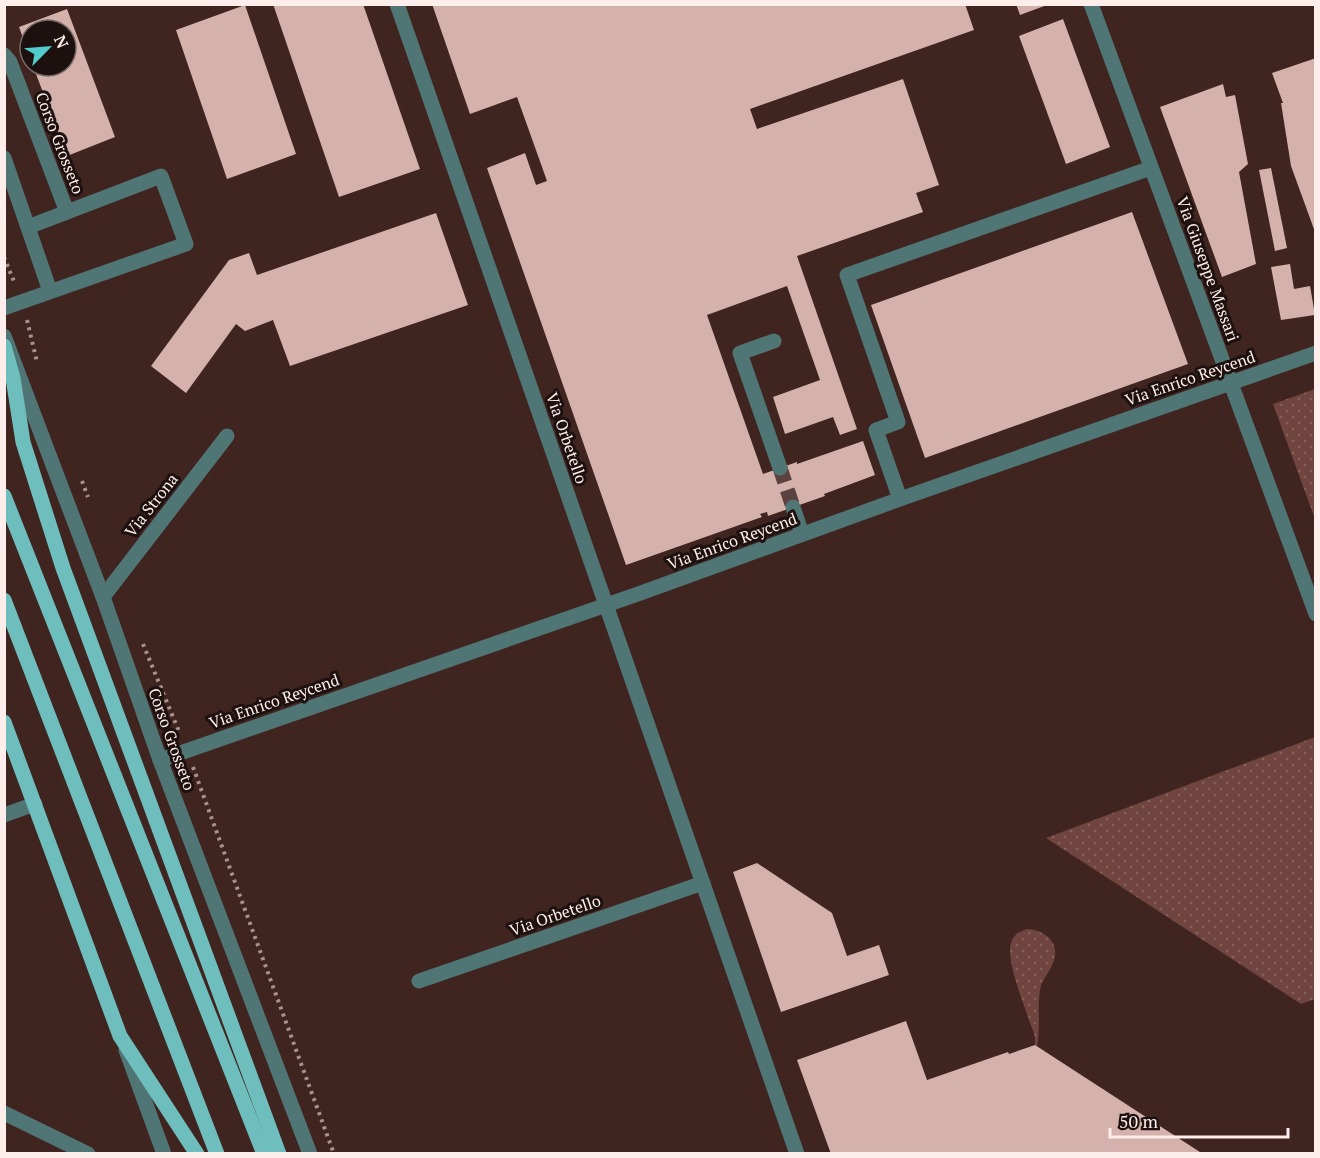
<svg xmlns="http://www.w3.org/2000/svg" width="1320" height="1158" font-family="'PT Serif',serif">
<defs>
<pattern id="grass-dots" width="8" height="8" patternUnits="userSpaceOnUse" patternTransform="scale(1.5)"><rect width="8" height="8" fill="#70453f"/><path d="M2 2h.1M6 6h.1" fill="none" stroke="#85605b" stroke-width="1.8" stroke-linecap="round"/></pattern>
</defs>
<rect width="100%" height="100%" fill="#3f241f"/>
<g fill="url(#grass-dots)">
<polygon points="1315,389 1316,389 1315,519 1273,404"/>
<polygon points="1315,737 1315,999 1301,1004 1046,838"/>
<path d="M1028 929C1044 930 1060 942 1054 960 1051 971 1042 978 1040 990 1037 1008 1041 1026 1037 1046L1035 1045V1037C1029 1017 1005 962 1011 943 1013 935 1019 931 1028 929Z"/>
</g>
<g fill="#d5b1ab">
<polygon points="273,4 363,4 420,169 339,197"/>
<polygon points="432,4 965,4 974,30 750,109 757,129 903,79 939,185 916,193 923,212 797,256 857,429 840,435 833,417 785,434 773,397 820,380 787,286 707,315 763,474 797,462 797,464 863,441 875,475 824,494 825,496 768,516 767,512 760,514 762,517 626,565 487,168 525,153 536,185 547,181 517,97 470,114"/>
<polygon points="1016,4 1046,4 1047,5 1020,15"/>
<polygon points="245,5 296,154 227,179 176,30"/>
<polygon points="67,9 115,137 67,156 33,66 66,66 66,30 30,30 30,57 19,27"/>
<polygon points="1063,19 1110,147 1066,164 1019,36"/>
<polygon points="1316,58 1316,232 1315,232 1291,166 1281,103 1283,103 1272,73"/>
<polygon points="1223,84 1226,97 1235,95 1248,164 1239,172 1256,264 1222,277 1160,107"/>
<polygon points="1271,168 1287,248 1275,251 1259,170"/>
<polygon points="1132,212 1188,364 925,458 871,305"/>
<polygon points="436,213 468,305 290,366 273,320 245,331 236,324 186,393 151,366 229,260 249,253 257,275"/>
<polygon points="1290,264 1294,289 1310,286 1315,315 1281,320 1271,267"/>
<polygon points="757,863 832,913 847,956 879,945 889,975 781,1012 733,872"/>
<polygon points="906,1021 927,1080 1008,1052 1009,1054 1035,1045 1203,1154 831,1154 797,1060"/>
</g>
<g fill="none" stroke-linecap="round" stroke-linejoin="round">
<polyline stroke="#5c423e" stroke-width="15" stroke-dasharray="15 8" stroke-linecap="butt" points="780,468 793,507"/>
<g stroke="#a7928f" stroke-width="4" stroke-dasharray="3 4.5" stroke-linecap="butt">
<polyline points="4,257 15,284"/>
<polyline points="27,320 37,362"/>
<polyline points="82,481 88,497"/>
<polyline points="143,644 180,734"/>
<polyline points="193,767 334,1154"/>
</g>
<g stroke="#507575" stroke-width="15">
<polyline points="397,4 797,1154"/>
<polyline points="1091,4 1316,614"/>
<polyline points="4,55 10,62 67,212"/>
<polyline points="4,158 50,291"/>
<polyline points="4,308 186,244 161,176 28,227"/>
<polyline points="4,336 103,597 160,760 310,1154"/>
<polyline points="774,341 740,353 780,468"/>
<polyline points="900,499 876,430 898,422 847,275 1151,168"/>
<polyline points="793,507 802,534"/>
<polyline points="103,597 227,436"/>
<polyline points="160,760 638,594 900,499 1316,353"/>
<polyline points="4,815 35,804"/>
<polyline points="419,981 703,883"/>
<polyline points="126,1050 164,1154"/>
<polyline points="4,1113 88,1154"/>
</g>
<g stroke="#6ebebe" stroke-width="15">
<polyline points="4,346 13,378 23,442 63,568 279,1154"/>
<polyline points="4,496 264,1154"/>
<polyline points="4,600 217,1154"/>
<polyline points="4,722 120,1036 197,1154"/>
</g>
</g>
<g text-anchor="middle" dominant-baseline="central" stroke-width="6" stroke-linejoin="round" paint-order="stroke">
<g font-size="16" fill="#fdedeb" stroke="#1d110f">
<text transform="translate(60 143) rotate(69)">Corso Grosseto</text>
<text transform="translate(1208 269) rotate(70)">Via Giuseppe Massari</text>
<text transform="translate(1190 378) rotate(-19)">Via Enrico Reycend</text>
<text transform="translate(567 438) rotate(71)">Via Orbetello</text>
<text transform="translate(151 505) rotate(-52)">Via Strona</text>
<text transform="translate(732 541) rotate(-20)">Via Enrico Reycend</text>
<text transform="translate(274 701) rotate(-19)">Via Enrico Reycend</text>
<text transform="translate(172 739) rotate(70)">Corso Grosseto</text>
<text transform="translate(555 915) rotate(-19)">Via Orbetello</text>
</g>
</g>
<rect width="1320" height="1158" fill="none" stroke="#fdedeb" stroke-width="12"/>
<g transform="translate(48 48) rotate(65)"><circle r="28" fill="#1d110f" stroke="#776967" stroke-width="1.5"/>
<path d="M0-4.5L10 22L0 15L-10 22Z" fill="#52cdce"/>
<text y="-9" font-size="16" font-weight="bold" text-anchor="middle" fill="#fdedeb">N</text>
</g>
<path d="M1110 1128v9h178v-9" fill="none" stroke="#fdedeb" stroke-width="3"/>
<text x="1119" y="1128" font-size="18" fill="#fdedeb" stroke="#1d110f" stroke-width="4.5" paint-order="stroke">50 m</text>
</svg>
